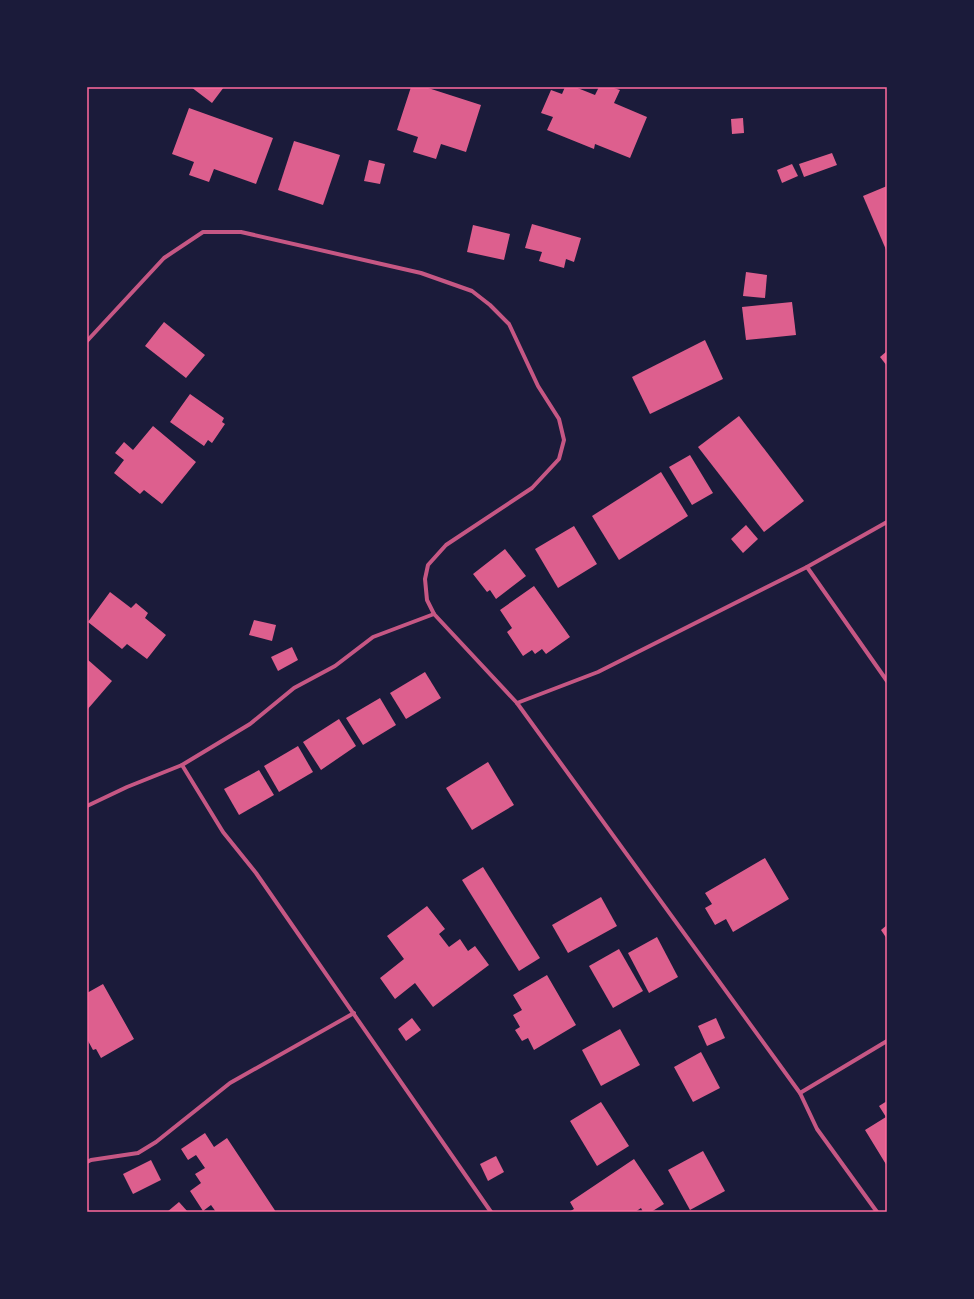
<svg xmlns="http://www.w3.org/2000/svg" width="974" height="1299" font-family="Ubuntu,sans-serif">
<rect width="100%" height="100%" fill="#1b1b3a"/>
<g fill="#dd5f8e">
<polygon points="191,87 224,87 212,103"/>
<polygon points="411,87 425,87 481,105 466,152 441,144 436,159 413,152 418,137 397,130"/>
<polygon points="565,87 575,87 595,95 599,87 611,87 620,90 614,103 647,117 630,158 595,144 594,149 547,130 553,117 541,113 551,90 562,94"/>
<polygon points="189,108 273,138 256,184 214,169 209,182 189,175 194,162 172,154"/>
<polygon points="743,118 744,133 732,134 731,119"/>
<polygon points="294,141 340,155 323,205 278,190"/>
<polygon points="832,153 837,165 804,177 799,164"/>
<polygon points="369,160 385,164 380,184 364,181"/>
<polygon points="792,164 798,176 782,183 777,170"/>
<polygon points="887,186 887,252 863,196"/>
<polygon points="532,224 581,238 574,262 566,259 564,268 539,261 542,252 525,248"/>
<polygon points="473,225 510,234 504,260 467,252"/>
<polygon points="746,272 767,275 765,298 743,296"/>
<polygon points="792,302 796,335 746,340 742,307"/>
<polygon points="164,322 205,355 186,378 145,346"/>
<polygon points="705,340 723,379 650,414 632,377"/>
<polygon points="887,351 887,366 880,357"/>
<polygon points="190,394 224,418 222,422 225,424 212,443 208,440 204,446 170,422"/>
<polygon points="739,416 804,501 764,532 698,447"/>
<polygon points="153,426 196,462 162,504 144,490 140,494 114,473 124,460 115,453 124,442 133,450"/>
<polygon points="690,455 713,493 692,505 669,467"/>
<polygon points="661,472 688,516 619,560 592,516"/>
<polygon points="746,525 758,539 743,553 731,539"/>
<polygon points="574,526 597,564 558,588 535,549"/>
<polygon points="505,549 526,576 496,599 490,590 487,592 473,574"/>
<polygon points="534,586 570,637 546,654 542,649 535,654 532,650 523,656 507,632 512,628 500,610"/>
<polygon points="110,592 131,608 136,603 148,613 145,618 166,635 147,659 127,644 122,649 88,622"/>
<polygon points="254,620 276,625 272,641 249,635"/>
<polygon points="292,647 298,660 278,671 271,657"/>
<polygon points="87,659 112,681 87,710"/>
<polygon points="425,672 441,698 406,719 390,693"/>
<polygon points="380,698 396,725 363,745 346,718"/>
<polygon points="339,719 356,746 321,770 303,742"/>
<polygon points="298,746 313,772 279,792 264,766"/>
<polygon points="488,762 514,805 472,830 446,788"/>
<polygon points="259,770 274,795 239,815 224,789"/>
<polygon points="765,858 789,899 733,932 726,919 715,925 705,908 712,904 705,893"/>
<polygon points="483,867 540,958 519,971 462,880"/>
<polygon points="601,897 617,926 568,953 552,925"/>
<polygon points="427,906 445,929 439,934 449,947 460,939 468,951 475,946 489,965 433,1007 415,983 395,999 380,978 404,959 387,936"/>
<polygon points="887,925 887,939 881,930"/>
<polygon points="657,937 678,977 649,993 628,953"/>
<polygon points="619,949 643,991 613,1008 589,966"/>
<polygon points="547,975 576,1025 534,1050 528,1038 522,1041 515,1030 520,1027 513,1015 522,1010 513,995"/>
<polygon points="103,984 134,1039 101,1058 96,1049 93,1050 87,1039 87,993"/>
<polygon points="412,1018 421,1030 406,1041 398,1029"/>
<polygon points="716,1018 725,1038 707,1046 698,1026"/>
<polygon points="620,1029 640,1065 601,1086 582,1050"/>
<polygon points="701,1052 720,1088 693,1102 674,1067"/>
<polygon points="887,1101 887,1166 865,1130 886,1117 879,1106"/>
<polygon points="601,1102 629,1146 597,1166 570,1121"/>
<polygon points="205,1133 214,1147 227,1138 276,1212 216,1212 211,1205 203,1211 190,1191 201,1183 195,1174 205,1168 196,1155 188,1160 181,1149"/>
<polygon points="703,1151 725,1191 690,1210 668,1170"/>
<polygon points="496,1156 504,1172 488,1181 480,1164"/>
<polygon points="634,1159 664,1204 651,1212 643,1212 641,1208 635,1212 569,1212 574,1209 570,1202"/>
<polygon points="151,1160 161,1180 133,1194 123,1174"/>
<polygon points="179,1202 188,1212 167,1212"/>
</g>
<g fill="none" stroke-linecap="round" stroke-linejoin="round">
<g stroke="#c65784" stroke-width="4">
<polyline points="87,341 164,258 203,232 241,232 421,273 472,291 490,305 509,324 538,386 559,419 564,440 559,459 532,488 446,545 428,565 425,579 427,600 434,614 517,703 800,1093 817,1129 877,1212"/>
<polyline points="807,567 887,681"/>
<polyline points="517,703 598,672 807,567 887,522"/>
<polyline points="182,765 223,832 256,873 491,1212"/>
<polyline points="87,806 127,787 182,765 250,724 294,688 335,666 373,637 434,614"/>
<polyline points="800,1093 887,1041"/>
<polyline points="87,1162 91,1160 138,1153 156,1142 230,1083 354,1013"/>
</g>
</g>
<rect width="974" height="1299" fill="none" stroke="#1b1b3a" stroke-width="176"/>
<rect x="88" y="88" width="798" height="1123" fill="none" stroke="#ff6b9d" stroke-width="1.5"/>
</svg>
